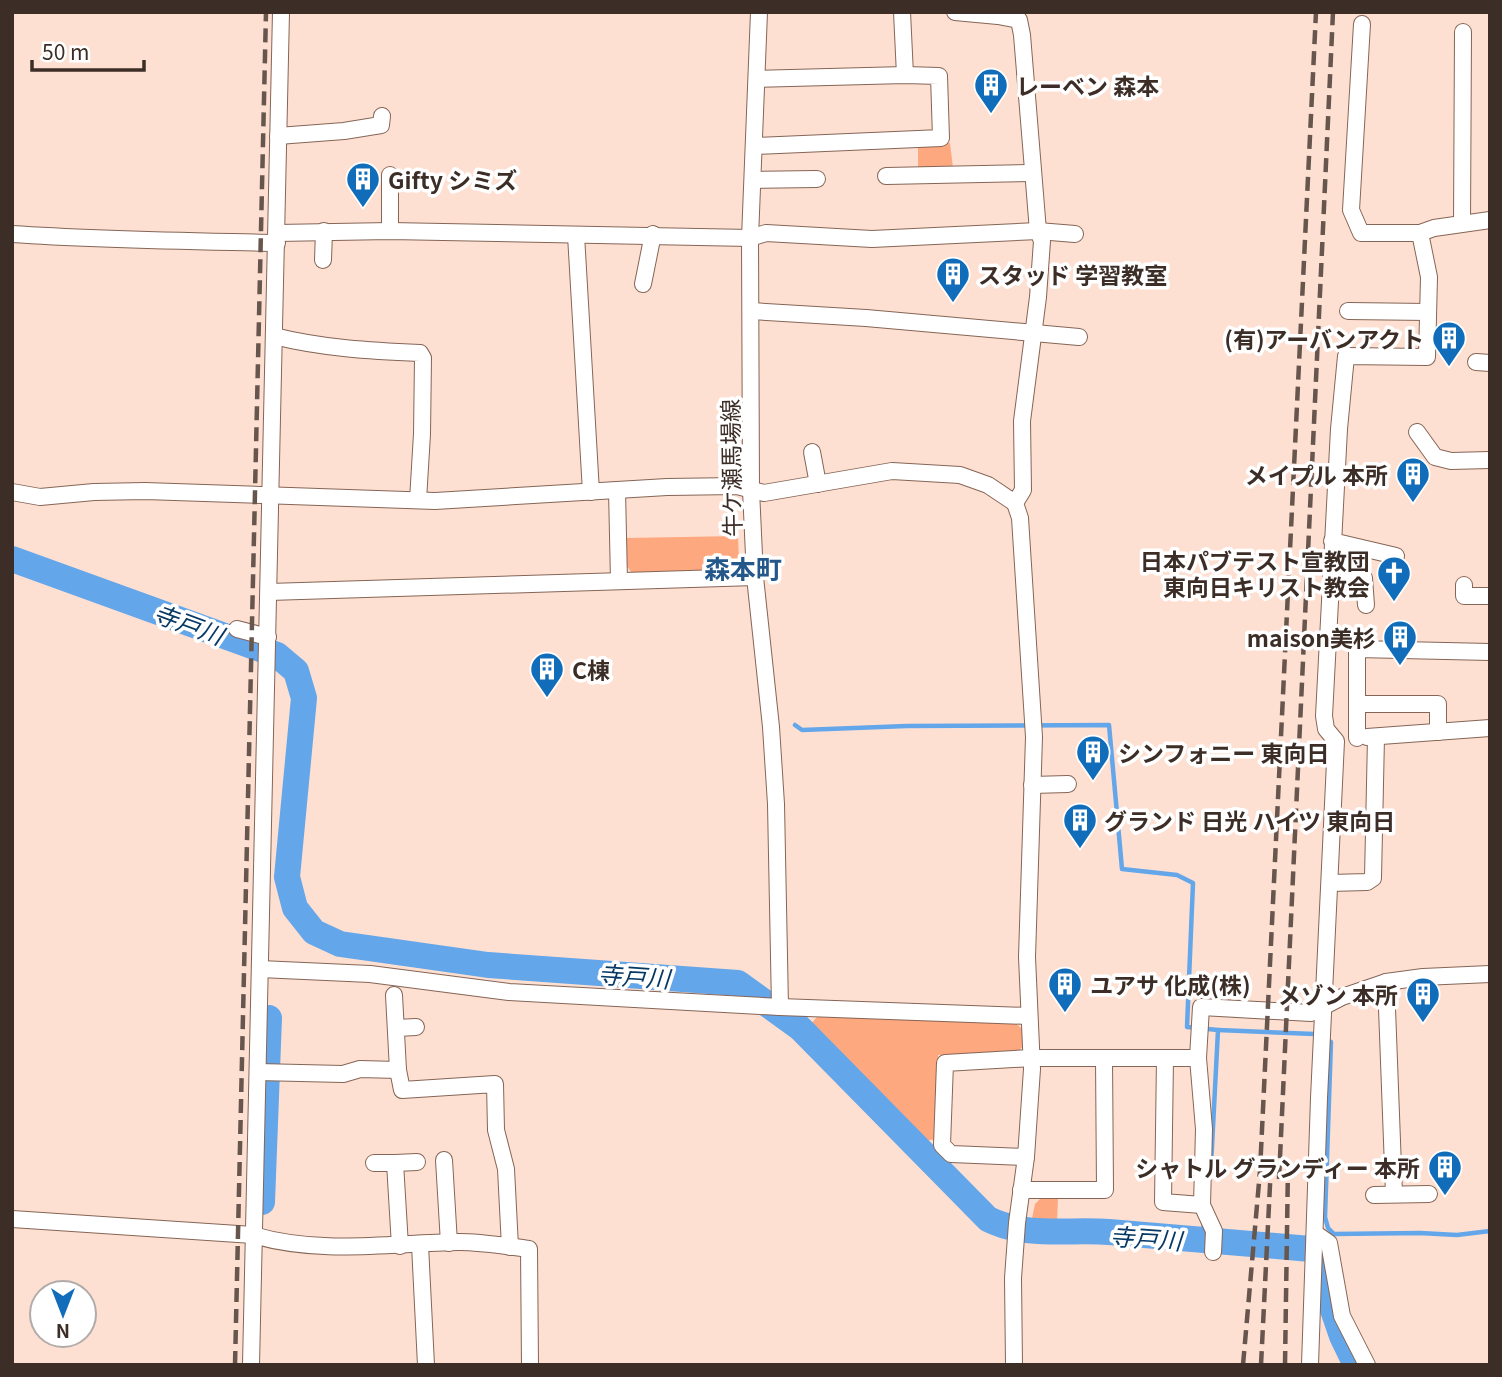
<svg xmlns="http://www.w3.org/2000/svg" width="1502" height="1377" font-family="Georgia,'Noto Sans JP',serif">
<rect width="100%" height="100%" fill="#fee0d2"/>
<g fill="#fea87f">
<polygon points="950,143 953,168 918,169 918,144"/>
<polygon points="738,536 739,561 731,569 632,573 626,565 626,538"/>
<polygon points="817,1017 1015,1022 1023,1030 1023,1046 1017,1053 938,1055 936,1139 925,1141 808,1027"/>
<polygon points="1042,1197 1058,1197 1057,1223 1031,1223 1035,1204"/>
</g>
<g fill="none" stroke-linecap="round" stroke-linejoin="round">
<g stroke="#64a6ea" stroke-width="4.5">
<polyline points="795,725 802,730 907,726 1109,725 1122,869 1177,875 1193,883 1187,1027 1218,1030 1211,1166"/>
<polyline points="1218,1030 1314,1034 1319,1036"/>
<polyline points="1327,1040 1331,1042 1325,1217 1328,1228 1334,1234 1420,1233 1457,1235 1490,1231"/>
<polyline points="1201,1240 1204,1224"/>
</g>
<g stroke="#64a6ea" stroke-width="26">
<path d="M12 559 277 655 296 671 304 698 287 877 295 908 314 932 340 944 488 965 738 983 800 1028 988 1219C1026 1238 1068 1229 1109 1232 1176 1237 1244 1244 1311 1249L1318 1254 1328 1277 1331 1304 1342 1336 1356 1365"/>
<polyline points="262,1202 269,1018"/>
</g>
<g stroke="#856556" stroke-width="18">
<g id="minor">
<polyline points="759,12 750,238 751,490 755,577 771,727 776,804 780,1007"/>
<polyline points="902,12 905,75"/>
<polyline points="955,12 998,16 1019,20 1022,35 1038,231 1042,241 1038,297 1022,421 1023,490 1015,503 1020,518 1034,737 1027,957 1032,1069 1026,1157 1017,1223 1013,1278 1014,1365"/>
<polyline points="1362,24 1351,210 1361,233 1420,233 1434,228 1490,220"/>
<polyline points="278,136 344,131 381,125 382,116"/>
<polyline points="755,146 941,138 939,76 905,75 757,79"/>
<polyline points="886,176 1032,173"/>
<polyline points="753,180 817,179"/>
<polyline points="1462,223 1463,32"/>
<polyline points="390,231 390,175"/>
<polyline points="277,233 390,231 750,238 766,233 872,239 1038,231 1075,234"/>
<path d="M12 234C100 240 189 241 277 243"/>
<polyline points="576,235 591,492"/>
<polyline points="323,260 324,231"/>
<polyline points="643,284 653,234"/>
<polyline points="751,311 866,318 1079,337"/>
<polyline points="1348,311 1428,312"/>
<path d="M274 336C321 348 371 351 420 353L423 358 422 434 418 500"/>
<polyline points="1476,362 1490,363"/>
<polyline points="1417,432 1435,457 1451,461 1490,460"/>
<polyline points="812,452 818,484"/>
<polyline points="617,490 619,581"/>
<polyline points="12,492 40,497 94,492 145,491 435,501 667,487 737,486 764,493 892,471 960,475 988,485 1015,503"/>
<polyline points="1332,541 1396,556"/>
<polyline points="1331,574 1364,578 1366,605"/>
<polyline points="1464,585 1464,596 1490,596"/>
<polyline points="269,592 755,577"/>
<polyline points="237,629 268,637"/>
<polyline points="1357,704 1438,704 1438,732"/>
<polyline points="1367,737 1490,728"/>
<polyline points="1357,738 1357,649 1490,652"/>
<polyline points="1032,785 1068,784"/>
<polyline points="1330,883 1367,882 1373,878 1376,737"/>
<polyline points="260,969 370,974 509,992 780,1007 1028,1016"/>
<polyline points="1386,982 1394,1194"/>
<polyline points="394,995 398,1070 402,1090 495,1084 496,1130 506,1169 510,1247"/>
<polyline points="397,1028 416,1027"/>
<polyline points="1165,1058 1163,1202 1202,1205"/>
<polyline points="1198,1058 1204,1129 1202,1205 1214,1231 1213,1252"/>
<polyline points="258,1072 343,1074 360,1069 398,1070"/>
<polyline points="1026,1157 951,1154 942,1145 945,1063 1031,1058 1198,1058 1201,1007 1311,1013 1342,997 1386,982 1423,977 1490,974"/>
<polyline points="444,1160 449,1243"/>
<polyline points="374,1163 395,1163 400,1246"/>
<polyline points="395,1163 417,1162"/>
<polyline points="1021,1190 1105,1190 1104,1058"/>
<polyline points="1374,1195 1429,1194"/>
<path d="M12 1219 253 1235C320 1255 390 1243 459 1242 482 1242 506 1246 529 1249L530 1365"/>
<polyline points="1316,1234 1329,1243 1342,1316 1367,1365"/>
<polyline points="420,1245 426,1365"/>
<polyline points="251,1365 281,12"/>
<polyline points="1310,1365 1319,1098 1336,741 1326,729 1324,716 1339,429 1346,356 1427,357 1429,277 1420,233"/>
</g>
</g>
<use href="#minor" stroke="#fff" stroke-width="16"/>
<g stroke="#67564d" stroke-width="4.5" stroke-dasharray="14 7" stroke-linecap="butt">
<polyline points="1279,1179 1333,12"/>
<polyline points="235,1365 266,12"/>
<polyline points="1243,1365 1260,1171 1316,12"/>
<polyline points="1261,1365 1271,1165"/>
<polyline points="1285,1365 1288,1165"/>
</g>
</g>
<defs>
<g id="building-pin" transform="scale(1.75)"><path d="M0 17L-7.5 6A9.5 9.5 0 1 1 7.5 6Z" fill="#116dba" stroke="#fff"/><path d="M-4-6H4V6H1V3H-1V6H-4ZM-2.5-4.3h1.7v1.8h-1.7ZM.8-4.3h1.7v1.8H.8ZM-2.5-1h1.7V.8h-1.7ZM.8-1h1.7V.8H.8Z" fill="#fff"/></g>
<g id="church-pin" transform="scale(1.75)"><path d="M0 17L-7.5 6A9.5 9.5 0 1 1 7.5 6Z" fill="#116dba" stroke="#fff"/><path d="M-1.2-6h2.4v3.5h3.3v2.4h-3.3V6h-2.4V-.1h-3.3v-2.4h3.3Z" fill="#fff"/></g>
</defs>
<g fill-rule="evenodd">
<use href="#building-pin" x="991" y="85"/>
<use href="#building-pin" x="363" y="179"/>
<use href="#building-pin" x="953" y="274"/>
<use href="#building-pin" x="1449" y="338"/>
<use href="#building-pin" x="1413" y="474"/>
<use href="#church-pin" x="1394" y="573"/>
<use href="#building-pin" x="1400" y="637"/>
<use href="#building-pin" x="547" y="669"/>
<use href="#building-pin" x="1093" y="752"/>
<use href="#building-pin" x="1080" y="820"/>
<use href="#building-pin" x="1065" y="984"/>
<use href="#building-pin" x="1423" y="994"/>
<use href="#building-pin" x="1445" y="1167"/>
</g>
<g text-anchor="middle" dominant-baseline="central" stroke-width="7" stroke-linejoin="round" paint-order="stroke">
<g font-size="23" font-weight="bold" fill="#3c2e27" stroke="#fff" text-anchor="start">
<text x="1016" y="85">レーベン 森本</text>
<text x="388" y="179">Gifty シミズ</text>
<text x="978" y="274">スタッド 学習教室</text>
<text x="1424" y="338" text-anchor="end">(有)アーバンアクト</text>
<text x="1388" y="474" text-anchor="end">メイプル 本所</text>
<text x="1370" y="560" text-anchor="end">日本パブテスト宣教団<tspan x="1370" dy="26">東向日キリスト教会</tspan></text>
<text x="1376" y="637" text-anchor="end">maison美杉</text>
<text x="572" y="669">C棟</text>
<text x="1118" y="752">シンフォニー 東向日</text>
<text x="1104" y="820">グランド 日光 ハイツ 東向日</text>
<text x="1090" y="984">ユアサ 化成(株)</text>
<text x="1398" y="994" text-anchor="end">メゾン 本所</text>
<text x="1420" y="1167" text-anchor="end">シャトル グランディー 本所</text>
</g>
<g font-size="23" fill="#3c2e27" stroke="#fff">
<text transform="translate(730 468) rotate(-91)">牛ケ瀬馬場線</text>
</g>
<g font-size="24" font-style="italic" fill="#073964" stroke="#fff">
<text transform="translate(189 623) rotate(20)">寺戸川</text>
<text transform="translate(634 975) rotate(4)">寺戸川</text>
<text transform="translate(1146 1237) rotate(4)">寺戸川</text>
</g>
<g font-size="26" font-weight="bold" fill="#24588b" stroke="#fff">
<text x="743" y="567">森本町</text>
</g>
</g>
<rect width="1502" height="1377" fill="none" stroke="#3c2e27" stroke-width="28"/>
<g transform="translate(63 1314) rotate(180)"><circle r="33" fill="#ffffff" stroke="#b1aba9" stroke-width="2"/>
<path d="M0-5L12 26L0 18L-12 26Z" fill="#116dba"/>
<text y="-10" font-size="19" font-weight="bold" text-anchor="middle" fill="#3c2e27">N</text>
</g>
<path d="M32 60v10h112v-10" fill="none" stroke="#3c2e27" stroke-width="3.5"/>
<text x="42" y="60" font-size="21" fill="#3c2e27" stroke="#ffffff" stroke-width="5" paint-order="stroke">50 m</text>
</svg>
